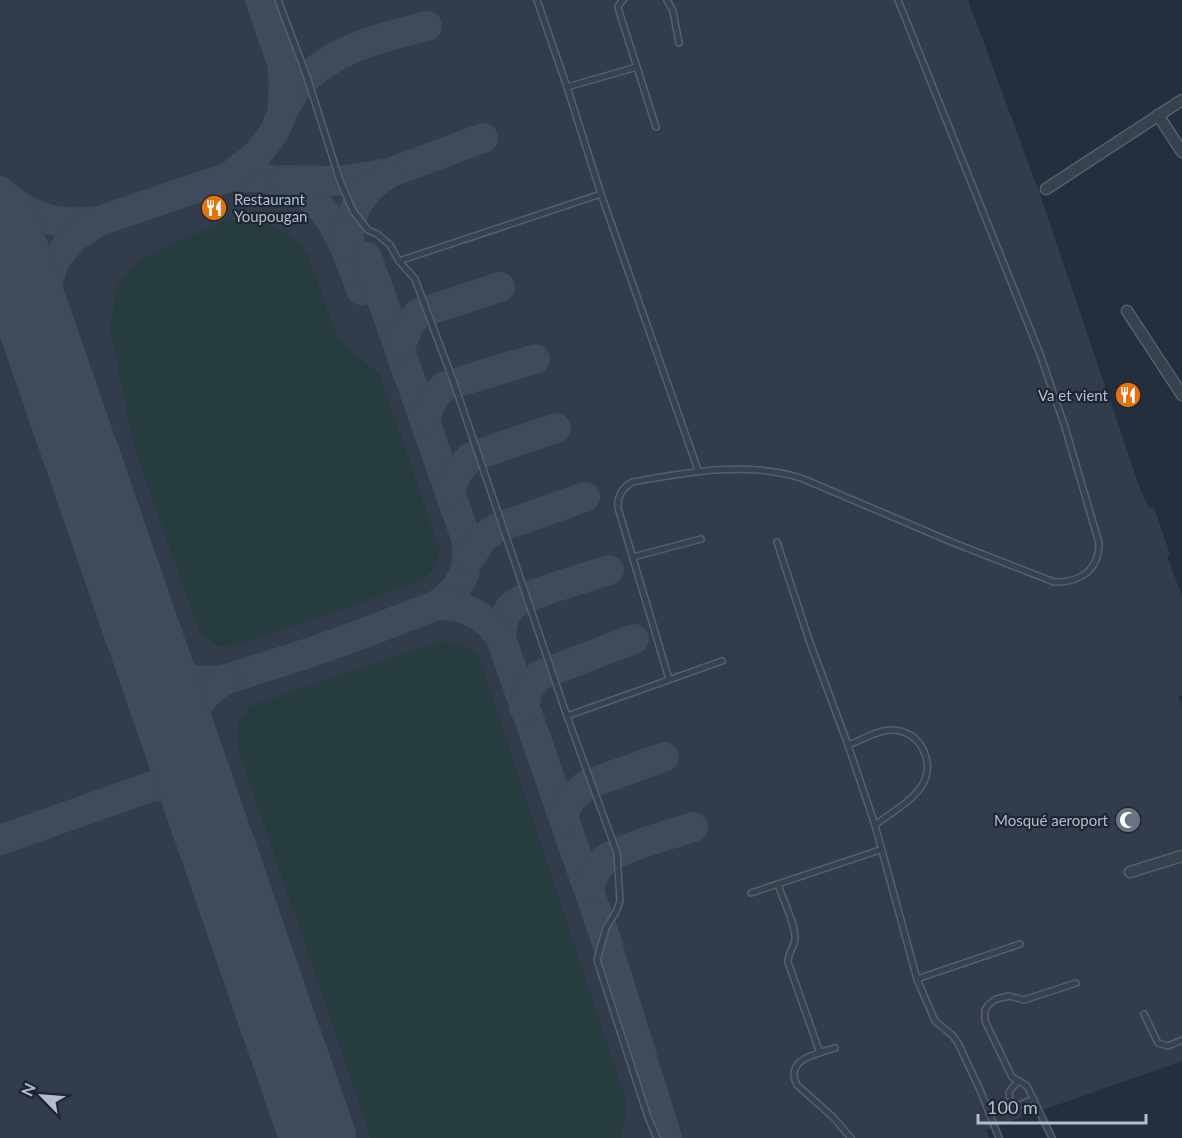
<svg xmlns="http://www.w3.org/2000/svg" width="1182" height="1138" font-family="Lato,sans-serif">
<rect width="100%" height="100%" fill="#242f3e"/>
<polygon fill="#323c4b" points="0,0 968,0 1039,192 1142,494 1149,508 1154,507 1170,554 1167,556 1182,596 1182,695 1178,697 1182,708 1182,1061 986,1130 989,1138 0,1138"/>
<g fill="#263c3f">
<polygon points="251,218 271,225 293,238 307,252 337,338 380,375 440,551 435,566 424,580 233,647 217,646 199,630 134,447 110,326 117,287 140,260 223,221"/>
<polygon points="443,641 466,646 479,656 624,1095 626,1109 621,1138 371,1138 237,745 237,723 250,706"/>
</g>
<g fill="none" stroke-linecap="round" stroke-linejoin="round">
<g stroke="#3f4a5a" stroke-width="30">
<path d="M285 107C313 53 373 40 427 26"/>
<path d="M229 177C315 173 336 217 361 290"/>
<polyline points="285,180 340,181 389,173 483,138"/>
<path d="M0 191C29 219 60 226 99 221"/>
<path d="M349 248C348 213 358 193 388 174"/>
<path d="M367 257 466 538C471 567 462 589 437 605"/>
<polyline points="400,347 409,325 418,314 500,287"/>
<polyline points="44,349 41,317 44,292 55,260 74,237 99,221 229,177 256,156 275,131 282,113 284,83 282,63 260,0"/>
<polyline points="425,419 433,398 445,386 535,359"/>
<polyline points="451,490 457,472 471,457 556,428"/>
<polyline points="469,559 483,538 497,528 585,497"/>
<path d="M501 638C501 626 503 616 511 607 524 594 589 577 609 570"/>
<path d="M149 653C164 667 183 681 205 681 225 682 245 673 264 667 323 650 380 627 437 605 464 604 486 616 501 638L604 934 667 1138"/>
<polyline points="524,708 528,689 540,675 634,639"/>
<path d="M186 758C184 720 194 699 226 679"/>
<polyline points="564,818 567,805 572,798 586,785 664,757"/>
<path d="M0 840 153 786C181 785 191 795 208 816"/>
<path d="M589 889C592 878 596 868 605 860 619 848 673 834 693 827"/>
</g>
<polyline stroke="#3f4a5a" stroke-width="76" points="0,221 318,1138"/>
<g stroke="#565f6c" stroke-width="8">
<g id="lane">
<polyline points="278,0 307,77 340,181 353,211 368,230 377,234 390,245 399,261 415,279 454,383 567,716 617,853 620,901 616,912 606,928 597,960 648,1117 657,1138"/>
<polyline points="537,0 567,87 601,194 698,470"/>
<polyline points="623,0 618,6 619,11 656,127"/>
<polyline points="667,0 673,11 679,43"/>
<polyline points="567,87 637,67"/>
<polyline points="399,261 601,194"/>
<polyline points="777,542 809,640 848,745 875,825 917,979 935,1021 952,1035 958,1043 981,1092 999,1138"/>
<polyline points="633,557 701,539"/>
<path d="M669 679 618 508C617 497 622 488 632 482 688 472 745 461 801 478L954 543 1054 582C1080 583 1099 570 1099 543L1065 427 1040 354 898 0"/>
<polyline points="567,716 722,661"/>
<path d="M848 745C862 740 877 730 892 730 921 730 937 764 921 787 911 802 889 814 875 825"/>
<path d="M778 884C782 898 796 925 795 939 794 948 788 953 788 962L820 1053"/>
<polyline points="751,893 880,850"/>
<polyline points="917,979 1020,944"/>
<polyline points="1144,1014 1158,1043 1168,1046 1182,1040"/>
<path d="M835 1048C817 1054 784 1059 797 1085L833 1117 851 1138"/>
<polyline points="1018,1081 1009,1092 1010,1101 1019,1105 1034,1099"/>
<polyline points="1052,1138 1027,1086 1012,1077 985,1021 985,1010 988,1005 996,999 1009,996 1024,1000 1076,983"/>
</g>
</g>
<g stroke="#565f6c" stroke-width="13">
<g id="street">
<polyline points="1158,115 1182,152"/>
<polyline points="1046,189 1182,100"/>
<polyline points="1127,311 1182,395"/>
<polyline points="1130,872 1182,856"/>
</g>
</g>
<use href="#lane" stroke="#38414e" stroke-width="5"/>
<use href="#street" stroke="#38414e" stroke-width="10"/>
</g>
<defs>
<g id="restaurant-disc" transform="scale(1.35)"><circle r="9.5" fill="#e8710a" stroke="#1d2633"/><path d="M-5-6h1v4h1v-4h1v4h1v-4h1v5L-1.5 .5V6h-2V.5L-5-1ZM5-6V6H3V1.5H1.5Q1.5-4 5-6Z" fill="#fff"/></g>
<g id="mosque-disc" transform="scale(1.35)"><circle r="9.5" fill="#6b7280" stroke="#1d2633"/><path d="M3.5-4.9A6 6 0 1 0 3.5 4.9A5 5 0 1 1 3.5-4.9Z" fill="#fff"/></g>
</defs>
<g fill-rule="evenodd">
<use href="#restaurant-disc" x="214" y="208"/>
<use href="#restaurant-disc" x="1128" y="395"/>
<use href="#mosque-disc" x="1128" y="820"/>
</g>
<g text-anchor="middle" dominant-baseline="central" stroke-width="4.5" stroke-linejoin="round" paint-order="stroke">
<g font-size="15" fill="#b4bcc9" stroke="#1d2633" text-anchor="end">
<text x="234" y="199" text-anchor="start">Restaurant<tspan x="234" dy="17">Youpougan</tspan></text>
<text x="1108" y="395">Va et vient</text>
<text x="1108" y="820">Mosqué aeroport</text>
</g>
</g>
<g transform="translate(42 1096) rotate(295)" stroke="#1d2633" stroke-width="4.5" paint-order="stroke">
<path d="M0-4.5L10 22L0 15L-10 22Z" fill="#b4bcc9"/>
<text y="-9" font-size="16" font-weight="bold" text-anchor="middle" fill="#b4bcc9">N</text>
</g>
<path d="M978 1114v9h168v-9" fill="none" stroke="#b4bcc9" stroke-width="3"/>
<text x="987" y="1114" font-size="18" fill="#b4bcc9" stroke="#1d2633" stroke-width="4.5" paint-order="stroke">100 m</text>
</svg>
